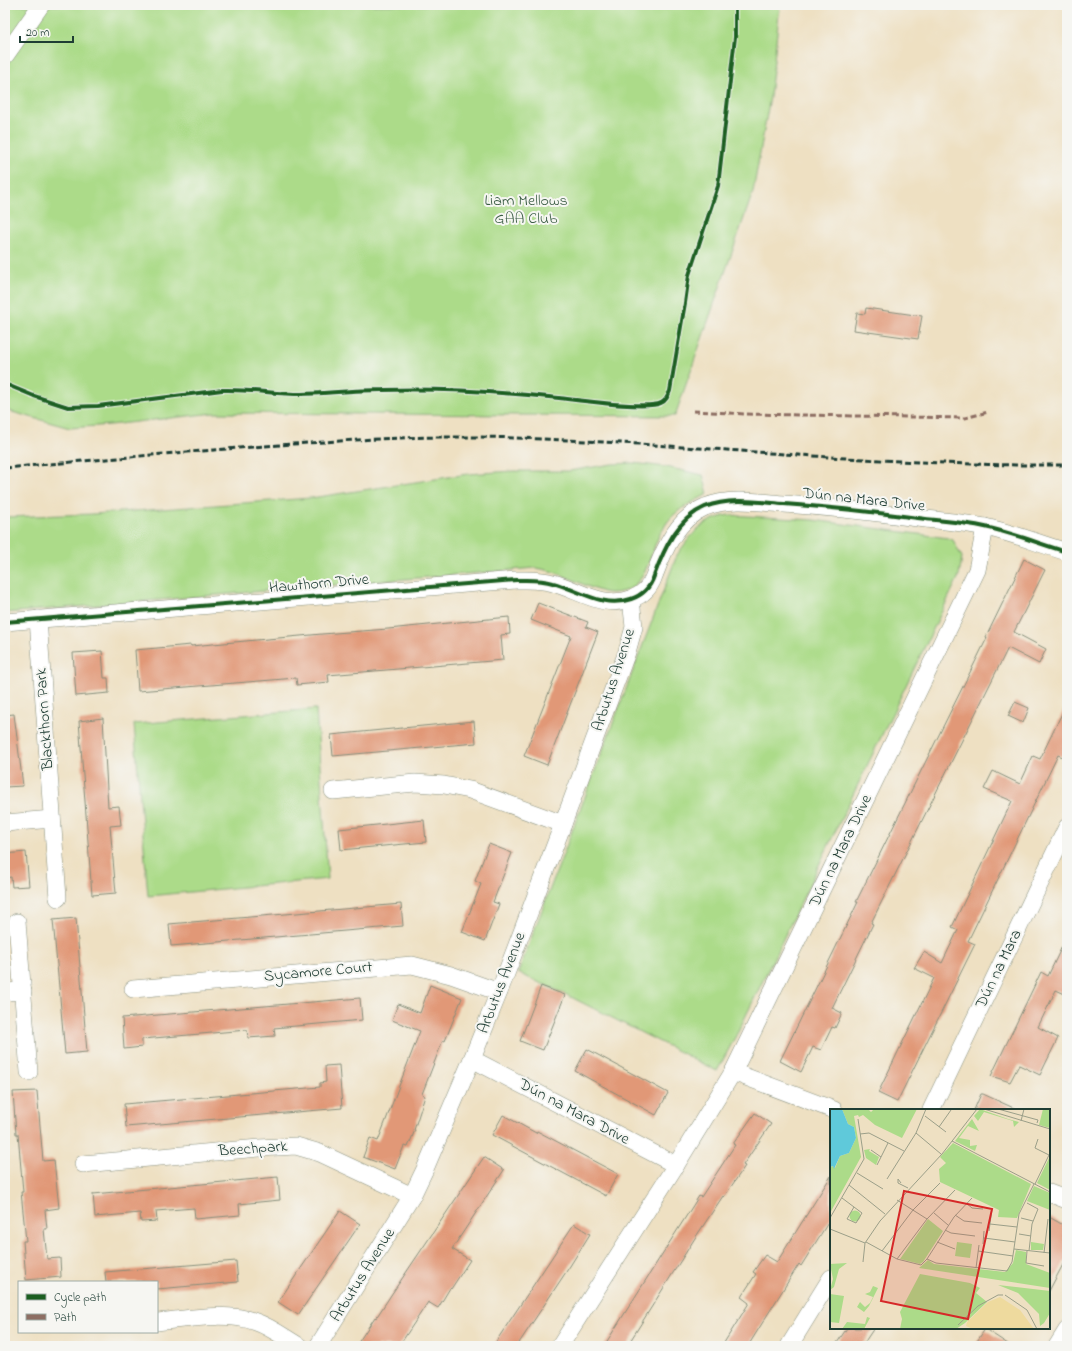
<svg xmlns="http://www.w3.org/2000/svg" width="1072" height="1351" font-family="'Indie Flower',sans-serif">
<rect width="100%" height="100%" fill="#f6f6f2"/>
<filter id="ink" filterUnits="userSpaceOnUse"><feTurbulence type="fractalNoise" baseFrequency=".025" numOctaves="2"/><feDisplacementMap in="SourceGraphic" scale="8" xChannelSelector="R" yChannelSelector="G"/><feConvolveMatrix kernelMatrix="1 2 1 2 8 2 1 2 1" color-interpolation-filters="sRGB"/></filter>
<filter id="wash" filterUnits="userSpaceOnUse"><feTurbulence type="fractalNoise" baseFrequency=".012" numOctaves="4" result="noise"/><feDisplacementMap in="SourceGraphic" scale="16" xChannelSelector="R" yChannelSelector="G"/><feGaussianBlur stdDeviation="0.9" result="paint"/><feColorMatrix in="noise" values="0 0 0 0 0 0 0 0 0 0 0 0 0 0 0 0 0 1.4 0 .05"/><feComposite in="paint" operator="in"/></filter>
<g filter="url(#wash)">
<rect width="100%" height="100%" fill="#eee0c2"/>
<g fill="#acdb89" stroke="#668c5e">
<polygon points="5,5 780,5 770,97 753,192 675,416 214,413 110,425 70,428 5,410"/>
<path d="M633 463 666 467 703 475 708 494C691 503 674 510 664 527 647 552 650 593 611 593 603 593 595 589 587 586 571 579 554 570 535 568L5 613V517L94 514 311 498 468 474 513 471H569L612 464Z"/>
<path d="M729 515 813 520 948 538 953 540 962 557 959 576 738 1032 717 1071 567 995 518 973 677 555C692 534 701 520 729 515Z"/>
<polygon points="316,709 328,879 148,896 134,724"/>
</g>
<g id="blocks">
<g fill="#e19877">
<polygon points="866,308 922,316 918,339 854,330 857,313 865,314"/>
<polygon points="1024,559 1045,570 1014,632 1046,649 1039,664 1008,648 871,923 873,924 832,1008 842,1013 835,1028 832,1027 821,1050 813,1047 801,1072 780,1061 836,947 858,902 856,902 987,638 986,637"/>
<polygon points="538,603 588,622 586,627 598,632 547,765 524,756 571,636 531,620"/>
<polygon points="509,617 510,634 501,635 503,660 328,675 329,682 297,685 296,678 138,691 135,650 191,645 191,646 322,634 388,629"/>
<polygon points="102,651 104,678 108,678 109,693 76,696 73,653"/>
<polygon points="1015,702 1029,708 1023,723 1008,716"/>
<polygon points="1067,703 1067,759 1058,755 968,941 975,944 897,1102 878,1093 934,978 914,968 924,952 942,963 958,930 952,927 1012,801 984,789 993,771 1020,784 1033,756 1040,759"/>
<polygon points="14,714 23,786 5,787 5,715"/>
<polygon points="103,718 108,807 119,806 121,825 110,826 116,893 92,895 79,721"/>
<polygon points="474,721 476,743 333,756 331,735"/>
<polygon points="424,820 426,842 341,850 339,829"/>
<polygon points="489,844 512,853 493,902 499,904 485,941 462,932 481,884 475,881"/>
<polygon points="26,852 29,886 12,887 11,877 5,878 5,854"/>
<polygon points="401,904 403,926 171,946 169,924"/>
<polygon points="76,918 87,1052 65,1054 53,920"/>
<polygon points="1067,936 1067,995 1056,990 1038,1027 1058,1038 1040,1075 1019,1065 1010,1082 991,1076 1041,972 1048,976"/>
<polygon points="430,985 462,998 445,1041 443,1040 422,1094 425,1096 414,1130 415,1130 408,1147 404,1146 395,1169 363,1157 370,1138 378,1141 420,1031 392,1020 398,1004 420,1013"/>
<polygon points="541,986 565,995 543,1050 520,1041"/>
<polygon points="360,998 362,1020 274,1028 275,1036 248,1038 247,1030 142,1039 142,1047 124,1049 122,1018"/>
<polygon points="587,1049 668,1093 656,1115 575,1071"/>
<polygon points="339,1065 342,1108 126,1127 124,1104 320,1087 320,1083 326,1082 325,1066"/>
<polygon points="37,1091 43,1161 54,1160 59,1208 45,1210 47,1229 44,1229 47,1259 60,1258 61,1277 26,1280 23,1241 26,1241 21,1192 23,1192 18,1134 16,1134 13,1092"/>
<polygon points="981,1094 983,1094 1018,1110 974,1110"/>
<polygon points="755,1113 771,1124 743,1165 745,1166 741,1172 724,1197 723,1196 695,1238 627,1346 604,1346 673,1237 699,1196 701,1197 735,1145 733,1144"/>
<polygon points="503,1115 536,1133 537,1131 618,1174 606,1196 492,1135"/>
<polygon points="484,1157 504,1170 452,1249 470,1260 451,1289 450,1288 438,1308 428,1302 399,1346 356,1346 375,1317 376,1318 391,1295"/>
<polygon points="831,1176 831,1218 801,1266 799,1264 748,1346 722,1346 749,1303 741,1297 756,1274 753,1272 765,1255 777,1262"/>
<polygon points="278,1177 280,1200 239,1204 240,1215 195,1219 194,1208 156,1211 157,1221 141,1222 140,1213 95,1217 93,1194"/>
<polygon points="340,1211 360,1224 298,1315 278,1302"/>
<polygon points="1049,1217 1067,1227 1067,1257 1049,1291"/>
<polygon points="574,1224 590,1234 570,1266 517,1346 493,1346"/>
<polygon points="236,1261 238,1282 157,1289 157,1282 106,1282 105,1272"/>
<polygon points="847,1328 874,1328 862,1346 835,1346"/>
<polygon points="985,1329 1011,1346 974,1346"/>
</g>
</g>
</g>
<g filter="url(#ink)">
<use href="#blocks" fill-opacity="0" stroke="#868e7b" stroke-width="1"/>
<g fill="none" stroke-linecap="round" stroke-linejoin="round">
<g stroke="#868e7b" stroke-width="18">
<g id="minor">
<polyline points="5,56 41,5"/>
<polyline points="38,619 58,898"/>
<path d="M5 622 516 580C529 580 541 579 553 583 579 590 603 609 631 599 643 595 650 588 654 576 664 549 677 519 705 507 730 497 759 502 784 504 829 507 874 512 918 518 940 521 963 522 985 527 1013 533 1040 544 1067 552"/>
<polyline points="333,791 415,783 444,785 470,790 563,824"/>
<polyline points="5,823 52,819"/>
<polyline points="17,922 29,1072"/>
<polyline points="133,989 412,965 451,975 499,992"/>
<polyline points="5,992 23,991"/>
<polyline points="472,1059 676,1165"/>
<polyline points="733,1072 834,1110"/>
<polyline points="931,1110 1067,827"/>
<polyline points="83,1164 259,1148 296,1146 320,1153 412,1196"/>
<polyline points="1049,1193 1067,1200"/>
<path d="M157 1322C188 1319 225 1311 256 1322 271 1327 285 1338 299 1346"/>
<polyline points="318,1346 412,1196 425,1169 472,1059 499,992 563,824 627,652 634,627 631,599"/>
<polyline points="560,1346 676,1165 733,1072 977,570 985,527"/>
<polyline points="789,1346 831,1278"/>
<polyline points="1057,1346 1067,1330"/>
</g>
</g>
<use href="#minor" stroke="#fff" stroke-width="17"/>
<path stroke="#1f3d34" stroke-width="3" stroke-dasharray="6 3" stroke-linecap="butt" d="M5 468C83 461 161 454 239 448 319 442 400 436 480 437 676 441 871 467 1067 465"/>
<polyline stroke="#8d6e63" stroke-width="3" stroke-dasharray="6 3" stroke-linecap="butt" points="693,411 746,414 965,418 988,412"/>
<g stroke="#f6f6f2" stroke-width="6">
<g id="cycleway">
<path d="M5 384 34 396 68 407 98 406 222 390C249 389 275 394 301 394 328 393 356 390 383 390 441 388 501 392 559 398 578 400 647 410 661 403 666 401 668 396 670 391L685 303 689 275 718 186 735 37V5"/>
<path d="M5 622 516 580C529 580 541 579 553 583 579 590 603 609 631 599 643 595 650 588 654 576 664 549 677 519 705 507 730 497 759 502 784 504 829 507 874 512 918 518 940 521 963 522 985 527 1013 533 1040 544 1067 552"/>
</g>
</g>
<use href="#cycleway" stroke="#1b5e20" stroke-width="4"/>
</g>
</g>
<g text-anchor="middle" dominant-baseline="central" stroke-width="4" stroke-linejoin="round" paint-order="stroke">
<g font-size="16" fill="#3b5d45" stroke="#f6f6f2">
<text x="526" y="201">Liam Mellows<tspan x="526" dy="18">GAA Club</tspan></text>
</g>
<g font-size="16" fill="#1f3d34" stroke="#f6f6f2">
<text transform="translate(864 500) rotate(6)">Dún na Mara Drive</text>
<text transform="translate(319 584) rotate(-5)">Hawthorn Drive</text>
<text transform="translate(614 680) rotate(-72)">Arbutus Avenue</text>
<text transform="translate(45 719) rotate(-94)">Blackthorn Park</text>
<text transform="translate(841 851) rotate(-64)">Dún na Mara Drive</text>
<text transform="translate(999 969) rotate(-64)">Dún na Mara</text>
<text transform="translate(318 972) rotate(-5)">Sycamore Court</text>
<text transform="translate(502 983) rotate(-69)">Arbutus Avenue</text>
<text transform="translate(574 1112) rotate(28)">Dún na Mara Drive</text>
<text transform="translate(253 1149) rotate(-4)">Beechpark</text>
<text transform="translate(363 1275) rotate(-58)">Arbutus Avenue</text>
</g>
</g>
<g transform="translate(830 1109)">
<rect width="220" height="220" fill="#eee0c2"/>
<path d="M12 0H38L41 3 44 0H87L72 29 45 16 33 6 29 8 28 6 24 7 31 48 0 104V58L3 57 5 59 10 47 19 44 26 29 24 18 18 15ZM150 0 178 10 189 13 184 18 183 12 154 3 148 12 144 7ZM213 0H220V19L209 16ZM142 10 149 22 138 17 129 29 140 31V37L147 36 145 42 125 32ZM123 34 201 75 187 109 168 108 169 101 110 73 109 60 116 54 110 48ZM40 40 39 42 49 48 46 56 36 49 34 41ZM220 47V81L207 74ZM204 77 220 84V101L197 92ZM19.5 107a5.5 5.5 0 1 1 11 0a5.5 5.5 0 1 1-11 0ZM98 110 113 122 93 153 90 155 70 150ZM127 133 142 135 140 149 125 147ZM201 133 214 135 213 141H201ZM186 141 196 143V155L220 164V179L89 159 98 151 104 155 175 163 183 154ZM17 154 9 160 4 178 0 181 3 170 0 155ZM90 165 140 174 150 179 146 184 157 193 135 214 126 220H70L72 210 70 203ZM168 176 220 182V204L214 214 210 217 209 205 188 184ZM43 177 48 179 39 197 34 203 27 198 30 193 35 198 40 194 43 188 35 185 40 183ZM0 185 14 187 9 214 0 213ZM37 208 40 209 34 220H12L17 213 35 215Z" fill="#acdb89"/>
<path d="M170 188 190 201 204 220H143L136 217 137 213 158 193Z" fill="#eeda9e"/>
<path d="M0 0H12L18 15 24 18 26 29 19 44 10 47 4 60 3 57 0 58Z" fill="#5fc9da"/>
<path fill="none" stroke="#9b9f89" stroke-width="1" d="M154 0 220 20M168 0 208 11 207 14M95 7 116 23M191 12 194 0M109 18 121 1M86 24 111 45M30 25 39 24 74 42M122 32 220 83M41 41 51 48M47 56 58 34M27 64 53 80M57 70 86 24 96 0M71 74 68 70V74L78 79M205 75 219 46 205 39 208 30M19 76 55 105M12 89 32 104 26 114 17 110 24 98M67 91 97 110M136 94 142 99 153 100M197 94 208 100 202 115 199 142M104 104 118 116M125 106 134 112 152 114M0 109 34 50 28 10M191 109 203 112M160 115 187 118M0 120 35 134M115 121 121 124 145 127M159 122 162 100M189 125 201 127M154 129 185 133M36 133 67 150 91 156 97 150 124 108 142 89M107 133 125 140M153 135 154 122M184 140 220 144M52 142 83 101 110 74M148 142 183 147M197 142 196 154 214 157M214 144 218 110M67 150 97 110 125 81M97 150 106 154 177 162 182 153 189 105 204 75M33 153 35 134 50 112 112 45 147 0M146 159 149 136M175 186 197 201 207 220M128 216 148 197 168 186H173"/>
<path fill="#d62828" fill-opacity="0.15" stroke="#d62828" stroke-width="2" d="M74 82 162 100 138 210 51 192Z"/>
<rect width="220" height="220" fill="none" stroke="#1f3d34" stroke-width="2"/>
</g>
<rect width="1072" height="1351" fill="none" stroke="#f6f6f2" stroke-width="20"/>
<rect x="18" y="1281" width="140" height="52" fill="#f6f6f2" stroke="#a0aca6"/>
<rect x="26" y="1294" width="20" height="6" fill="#1b5e20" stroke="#a0aca6"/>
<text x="54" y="1301" font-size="12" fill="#1f3d34">Cycle path</text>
<rect x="26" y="1314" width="20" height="6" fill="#8d6e63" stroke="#a0aca6"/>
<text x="54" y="1321" font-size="12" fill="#1f3d34">Path</text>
<path d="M20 36v6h53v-6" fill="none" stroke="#1f3d34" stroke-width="2"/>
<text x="26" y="36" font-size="12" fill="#1f3d34" stroke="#f6f6f2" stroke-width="3" paint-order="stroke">20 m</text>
</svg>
